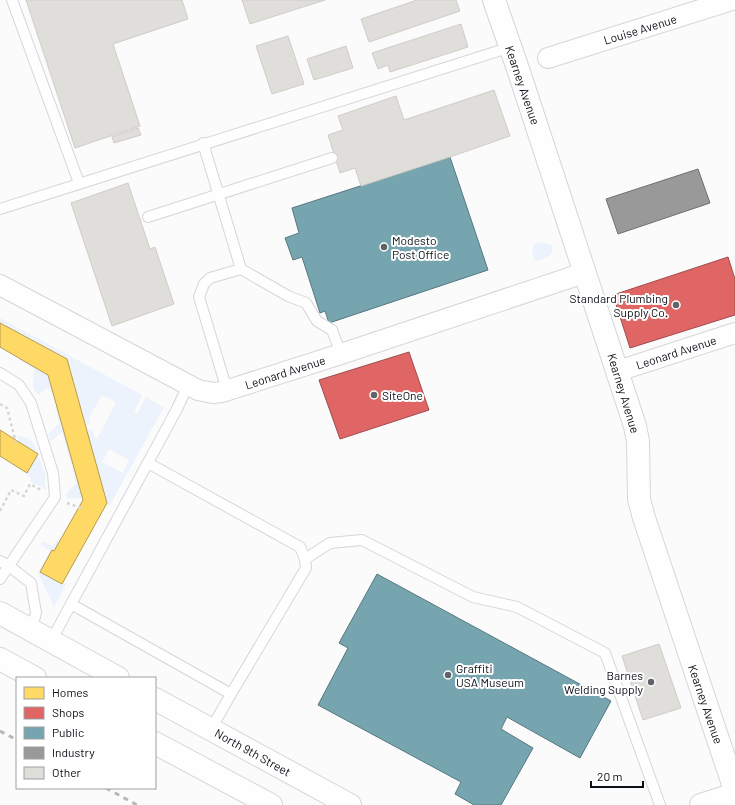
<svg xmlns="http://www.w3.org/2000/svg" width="735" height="805" font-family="Barlow,sans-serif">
<rect width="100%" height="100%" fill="#fbfbfb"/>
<g fill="#edf3fd" fill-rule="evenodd">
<path d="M540 242 551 245C556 257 545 258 535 261 532 253 529 245 540 242Z"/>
<path d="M0 318 142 395 134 412 137 414 146 397 164 407 110 505 107 503 86 430 92 429 95 438 97 439 116 402 102 395 89 418 90 423 85 424 67 359 0 323ZM109 449 129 460 123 473 102 462Z"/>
<polygon points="19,358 48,375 53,392 52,393 47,388 38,395 33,389 34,368 18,360"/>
<polygon points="57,404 73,463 71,464 62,432 51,441 50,440 48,434 59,423 55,407"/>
<polygon points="17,435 27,438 34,443 46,477 45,480 46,490 30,481 31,478 26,475 38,454 19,442"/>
<polygon points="74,467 83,498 67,499 66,494 76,483 72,468"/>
<polygon points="57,540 59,542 54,551 62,584 63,583 66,584 54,607 38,573 50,551 40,544 43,541 53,546"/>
</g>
<g fill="#ffd966" stroke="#b69c4e">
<polygon points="0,323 67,359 107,503 62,584 40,572 52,550 54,551 83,500 48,375 0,347"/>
<polygon points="0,430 38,454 27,473 0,456"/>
</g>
<g fill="#e06666" stroke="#a04c4e">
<polygon points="728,257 735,279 735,315 630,348 613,295"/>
<polygon points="409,352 429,410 340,439 319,380"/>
</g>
<g fill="#76a5af" stroke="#567881">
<polygon points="450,157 488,270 329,323 325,311 320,313 302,257 293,260 285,238 299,233 292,208"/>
<polygon points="377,574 611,701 580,758 507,717 501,729 533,748 501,805 474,805 455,794 461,782 318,705 348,648 339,643"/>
</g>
<polygon fill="#999" stroke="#6e7072" points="698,169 710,203 618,234 606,199"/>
<g fill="#e0deda" stroke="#d0cdc9">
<polygon points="26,0 182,0 188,19 113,44 140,126 75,148"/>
<polygon points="242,0 325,0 250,24"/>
<polygon points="417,0 456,0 460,11 369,42 361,19"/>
<polygon points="461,24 468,47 390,72 388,65 378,69 372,53"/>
<polygon points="288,36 304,84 272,94 256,46"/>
<polygon points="346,46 353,68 314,80 307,59"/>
<polygon points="494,90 510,136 450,157 361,186 355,168 340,173 328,135 343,130 338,116 396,96 404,120"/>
<polygon points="138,128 141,135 114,143 112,137"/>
<polygon points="128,183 150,249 155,247 174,304 112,326 71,203"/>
<polygon points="659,644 681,708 643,720 622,656"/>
</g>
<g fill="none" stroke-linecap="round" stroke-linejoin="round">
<g stroke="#d4d6da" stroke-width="12">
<g id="lane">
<polyline points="12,0 79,183"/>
<polyline points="203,143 241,269 288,296 306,303 317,321 332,330 341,354"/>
<polyline points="0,209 511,47"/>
<polyline points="148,217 332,158"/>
<polyline points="0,373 19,385 31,403 53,473 55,497 0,579"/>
<polyline points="227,390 199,297 204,284 210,278 241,269"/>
<polyline points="148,463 300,547 305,559 306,568 231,694 211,729"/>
<polyline points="305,559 330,543 362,540 473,597 517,607 605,653 660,805"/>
<polyline points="0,561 9,566 31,583 36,613 31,631"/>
<polyline points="71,604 231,694"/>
<polyline points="51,641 177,409 188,385"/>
</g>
</g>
<g stroke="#d4d6da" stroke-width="22">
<g id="street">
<polyline points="548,58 732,0"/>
<polyline points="0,285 198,390 213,393 222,392 341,354 584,273"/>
<polyline points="618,371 735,333"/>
</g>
</g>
<g stroke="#d4d6da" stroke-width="24">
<g id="secondary">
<polyline points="494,0 518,69 635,426 638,441 639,499 644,518 735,790"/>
<polyline points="0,613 118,678"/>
<polyline points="0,659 35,678"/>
<polyline points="155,699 350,805"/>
<polyline points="155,743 271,805"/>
<polyline points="701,805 735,794"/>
</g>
</g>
<g stroke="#d6d6d6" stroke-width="2.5" stroke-dasharray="3 3" stroke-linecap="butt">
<polyline points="0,404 7,408 16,443"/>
<polyline points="67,503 81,508"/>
<polyline points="0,511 11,490 24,496 30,484 41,490"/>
</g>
<use href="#lane" stroke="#fefefe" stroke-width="10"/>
<use href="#street" stroke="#fefefe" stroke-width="20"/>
<use href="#secondary" stroke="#fefefe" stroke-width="22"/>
<g stroke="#b7b8b9" stroke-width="3" stroke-dasharray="5 5" stroke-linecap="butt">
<polyline points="0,731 17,740"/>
<polyline points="106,788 137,805"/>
</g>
</g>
<g fill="#5f6266" stroke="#fff" stroke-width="1.5">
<circle cx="384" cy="247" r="4"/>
<circle cx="676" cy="305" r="4"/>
<circle cx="374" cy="395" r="4"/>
<circle cx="448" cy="675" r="4"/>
<circle cx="651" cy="682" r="4"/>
</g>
<g text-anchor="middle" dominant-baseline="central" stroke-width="4" stroke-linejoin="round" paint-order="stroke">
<g font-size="12" fill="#0b0f16" stroke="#fff">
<text transform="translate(640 29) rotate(-17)">Louise Avenue</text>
<text transform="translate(523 85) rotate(71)">Kearney Avenue</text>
<text transform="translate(676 352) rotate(-18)">Leonard Avenue</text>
<text transform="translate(285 372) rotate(-18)">Leonard Avenue</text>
<text transform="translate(624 393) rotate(73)">Kearney Avenue</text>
<text transform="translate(706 704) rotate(71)">Kearney Avenue</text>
<text transform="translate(253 752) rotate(29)">North 9th Street</text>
</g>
<g font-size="12" fill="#0b0f16" stroke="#fff" text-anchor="start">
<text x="392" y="240">Modesto<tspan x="392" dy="14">Post Office</tspan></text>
<text x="668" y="298" text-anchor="end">Standard Plumbing<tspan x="668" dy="14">Supply Co.</tspan></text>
<text x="382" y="395">SiteOne</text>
<text x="456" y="668">Graffiti<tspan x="456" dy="14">USA Museum</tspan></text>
<text x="643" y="675" text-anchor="end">Barnes<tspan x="643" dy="14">Welding Supply</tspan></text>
</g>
</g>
<rect x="16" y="677" width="140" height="112" fill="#ffffff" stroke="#9d9fa2"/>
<rect x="24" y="687" width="20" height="12" fill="#ffd966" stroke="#9d9fa2"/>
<text x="52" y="697" font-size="12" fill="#0b0f16">Homes</text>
<rect x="24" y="707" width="20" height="12" fill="#e06666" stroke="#9d9fa2"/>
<text x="52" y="717" font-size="12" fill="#0b0f16">Shops</text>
<rect x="24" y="727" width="20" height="12" fill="#76a5af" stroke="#9d9fa2"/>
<text x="52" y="737" font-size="12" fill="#0b0f16">Public</text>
<rect x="24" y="747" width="20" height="12" fill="#999999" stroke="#9d9fa2"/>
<text x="52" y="757" font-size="12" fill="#0b0f16">Industry</text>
<rect x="24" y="767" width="20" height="12" fill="#e0deda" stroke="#9d9fa2"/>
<text x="52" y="777" font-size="12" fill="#0b0f16">Other</text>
<path d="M591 781v6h52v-6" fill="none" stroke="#0b0f16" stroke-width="2"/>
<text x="597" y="781" font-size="12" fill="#0b0f16" stroke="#ffffff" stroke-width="3" paint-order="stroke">20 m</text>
</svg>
